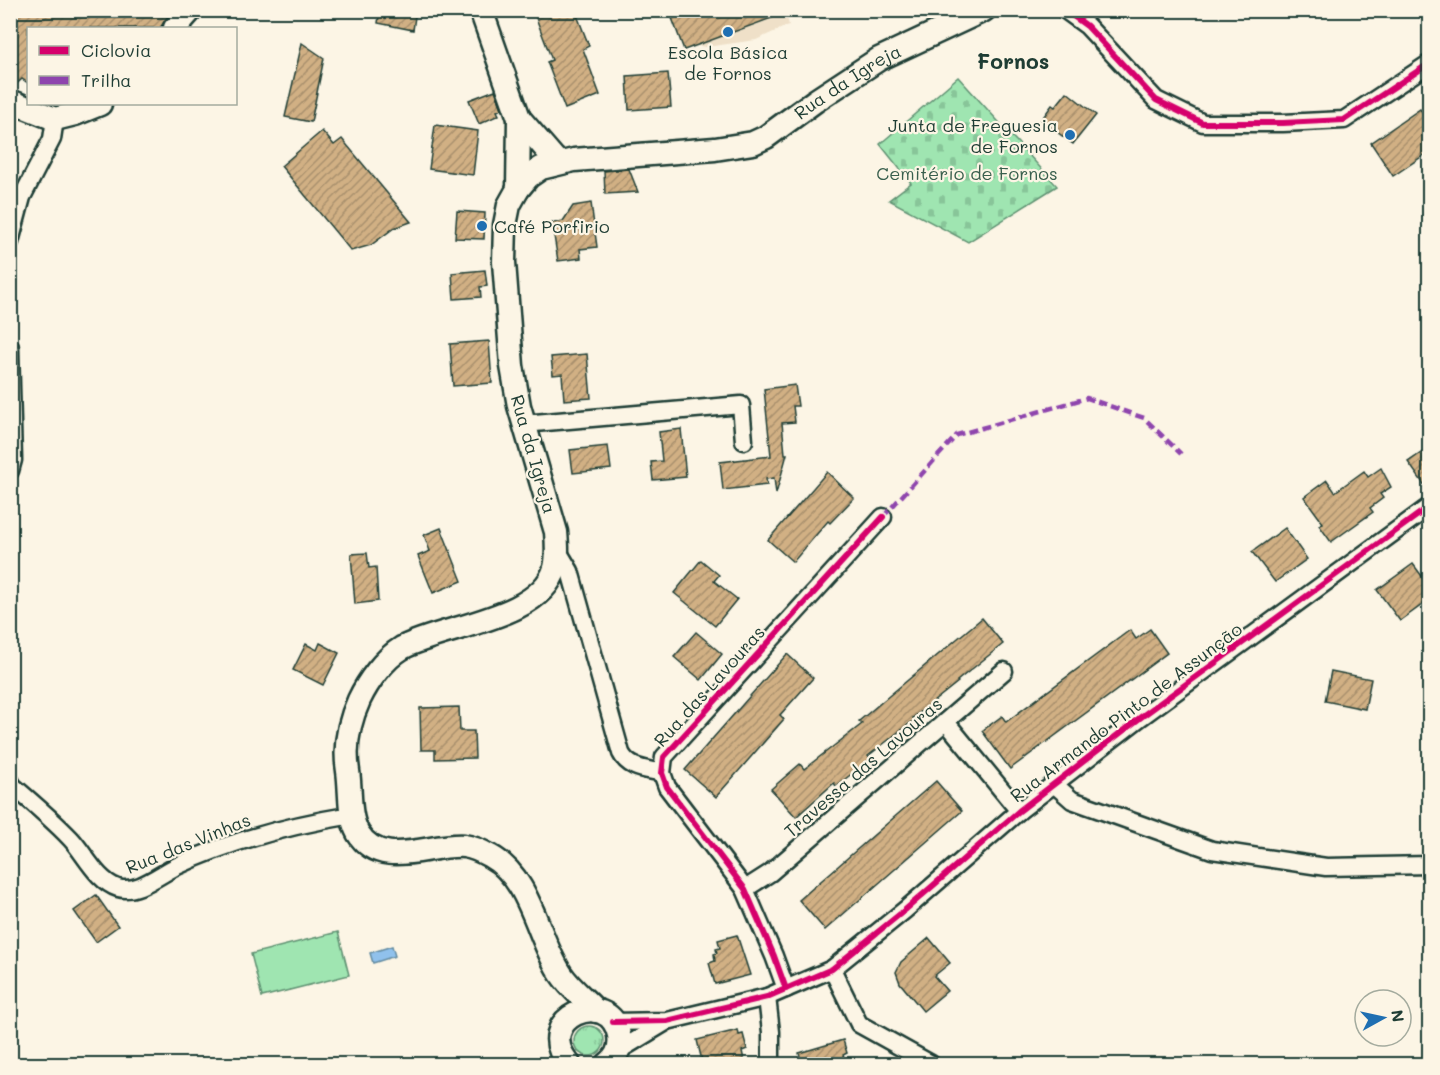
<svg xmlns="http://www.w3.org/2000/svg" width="1440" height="1075" font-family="Mali,sans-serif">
<defs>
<pattern id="grass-tufts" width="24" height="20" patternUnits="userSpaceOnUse" patternTransform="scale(1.5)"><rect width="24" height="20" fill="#9fe5b1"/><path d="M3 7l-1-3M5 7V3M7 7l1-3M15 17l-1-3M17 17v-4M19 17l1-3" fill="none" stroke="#88c599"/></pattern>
<pattern id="cemetery-stones" width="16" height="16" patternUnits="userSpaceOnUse" patternTransform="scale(1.5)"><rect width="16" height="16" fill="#9fe5b1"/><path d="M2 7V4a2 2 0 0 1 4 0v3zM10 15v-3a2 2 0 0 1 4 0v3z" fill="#88c599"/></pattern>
<pattern id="building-hatch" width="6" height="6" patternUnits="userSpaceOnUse" patternTransform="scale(1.5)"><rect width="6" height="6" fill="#d1b084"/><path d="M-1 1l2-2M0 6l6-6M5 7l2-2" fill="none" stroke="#a9906d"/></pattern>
</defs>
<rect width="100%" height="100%" fill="#fcf5e5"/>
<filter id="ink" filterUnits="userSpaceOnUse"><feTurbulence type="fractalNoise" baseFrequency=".0167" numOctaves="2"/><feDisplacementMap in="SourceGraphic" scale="12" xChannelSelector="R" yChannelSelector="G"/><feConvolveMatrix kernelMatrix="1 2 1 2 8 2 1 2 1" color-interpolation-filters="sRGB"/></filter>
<g filter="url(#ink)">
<polygon fill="#efe0c8" points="785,11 789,25 756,40 706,47 685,44"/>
<circle fill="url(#grass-tufts)" stroke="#5f9172" stroke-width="1.5" cx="589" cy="1041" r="15"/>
<polygon fill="url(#cemetery-stones)" stroke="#5f9172" stroke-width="1.5" points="958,77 1057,186 968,242 889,200 911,183 880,144"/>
<polygon fill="#9fe5b1" stroke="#5f9172" stroke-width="1.5" points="338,932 349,975 262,997 251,954"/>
<polygon fill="#90c1ec" stroke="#638ca2" stroke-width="1.5" points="392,946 395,956 373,963 370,953"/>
<g fill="url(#building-hatch)" stroke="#1f3d34" stroke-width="1.5">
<polygon points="18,10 172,10 160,28 28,28 28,83 22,79 12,88 10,20"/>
<polygon points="380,10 416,10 413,30 378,23"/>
<polygon points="533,10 575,10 589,46 583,49 600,95 565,109 547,62 552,60"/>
<polygon points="669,10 787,10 788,12 684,50"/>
<polygon points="302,43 324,58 311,122 285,117"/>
<polygon points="668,73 671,107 629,110 627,76"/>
<polygon points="495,90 502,109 497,111 499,115 479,124 469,100"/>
<polygon points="1067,92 1096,115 1073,144 1041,120 1052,105 1055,107"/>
<polygon points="1420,109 1430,122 1430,151 1393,176 1371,143"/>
<polygon points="435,125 478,131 473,175 429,169"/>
<polygon points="322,131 334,145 342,139 411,222 394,228 371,245 351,251 281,166"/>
<polygon points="629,169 638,192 605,194 604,171"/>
<polygon points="591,203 597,247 580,249 581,258 558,261 552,223 563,221 573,206"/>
<polygon points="457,211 485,213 484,239 455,238"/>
<polygon points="485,270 487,286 480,287 481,297 454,299 452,273"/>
<polygon points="489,341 492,383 453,386 450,344"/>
<polygon points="587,354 591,398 564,400 562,374 553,375 551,357"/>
<polygon points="795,385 798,406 793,406 795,422 782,423 785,454 787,454 776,494 774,478 766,479 767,485 723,490 720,462 771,456 764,389"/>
<polygon points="681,429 686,477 653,480 651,462 662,461 659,432"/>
<polygon points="608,446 611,469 573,473 570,450"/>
<polygon points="1430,447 1430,493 1408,462"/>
<polygon points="1381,468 1391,487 1380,494 1383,498 1370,508 1373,512 1331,542 1319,525 1323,523 1304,497 1327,480 1335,492 1364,471 1368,477"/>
<polygon points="827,472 854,498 830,523 828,521 793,562 768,540"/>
<polygon points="441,528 462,581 433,593 418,556 430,551 424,535"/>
<polygon points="1285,528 1307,559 1275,582 1252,552"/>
<polygon points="367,553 369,568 376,567 378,601 355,604 351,554"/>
<polygon points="701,560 719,575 714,581 737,599 715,626 674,593"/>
<polygon points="1413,564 1430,587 1430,599 1400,621 1377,590"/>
<polygon points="982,618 1003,644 957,681 958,682 913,718 914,720 868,756 871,759 836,786 834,783 796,817 771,789 800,764 804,769 862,724 859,721"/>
<polygon points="1150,629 1167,653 1010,769 982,731 1002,716 1006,722 1130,630 1136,639"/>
<polygon points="696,632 722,654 701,680 674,657"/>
<polygon points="320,643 339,653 323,685 293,670 306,644 317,650"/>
<polygon points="787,654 813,678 780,715 784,719 716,797 685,770"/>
<polygon points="1331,671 1371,679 1365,709 1325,701"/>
<polygon points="459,707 460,731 474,731 475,758 435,759 435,750 421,750 420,708"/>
<polygon points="936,781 962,811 825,930 799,900"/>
<polygon points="96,895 118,926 96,942 74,911"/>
<polygon points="737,935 750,975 715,984 709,963 715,961 714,954 717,953 716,949 720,948 718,940"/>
<polygon points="929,938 950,963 934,976 947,991 923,1011 900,983 896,972 901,962"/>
<polygon points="738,1030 739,1035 743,1034 747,1049 742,1051 745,1065 703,1065 697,1040"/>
<polygon points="843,1040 847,1053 843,1055 846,1062 837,1065 802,1065 799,1053"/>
</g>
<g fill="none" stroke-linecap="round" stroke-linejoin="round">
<g stroke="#1f3d34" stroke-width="21">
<g id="minor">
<polyline points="1065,10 1087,26 1156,100 1203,123 1283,123 1344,120 1430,63"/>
<polyline points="10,242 22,197 52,139 55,119"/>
<polyline points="10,347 13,460 10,471"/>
<polyline points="523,424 741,405 744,441"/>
<path d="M558 551 570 571 621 753C629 769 646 769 662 773"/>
<polyline points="946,722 1019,811"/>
<path d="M10 781 13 786C33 803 53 820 71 839 85 854 97 881 118 888 137 894 160 874 177 866 232 840 291 825 352 815"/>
<polyline points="1054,784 1072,800 1212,850 1326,867 1430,865"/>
<polyline points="745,889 770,873 1004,671"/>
<polyline points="832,969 859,1024 931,1064"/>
<polyline points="786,989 774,956 745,889 667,787 662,773 664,757 883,517"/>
<polyline points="767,997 771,1032 771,1064"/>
<polyline points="613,1022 667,1021 767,997 832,969 905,910 1019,811 1141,717 1430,506"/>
<polyline points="618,1051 666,1022"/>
</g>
</g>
<g stroke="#1f3d34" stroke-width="27">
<g id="major">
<polyline points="481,10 519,118 518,189"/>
<polyline points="175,28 191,10"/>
<polyline points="10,101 55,119 75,114 100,104"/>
<polyline points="519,118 558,163"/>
<path id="s1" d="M596 1011C585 999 570 988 561 974 537 938 531 878 490 856 483 852 471 847 464 846 430 843 381 871 358 833 348 815 351 791 348 771 344 747 349 722 359 700 368 681 384 659 402 648 443 626 541 619 555 568 558 556 557 544 556 532L519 406 512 366 504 262 505 225 509 205 518 189 528 177 541 168 574 160 715 149 753 143 766 137 815 101 879 59 984 10"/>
<path d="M569 1064C530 1019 609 985 619 1035 621 1047 617 1057 608 1064"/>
</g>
</g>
<use href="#minor" stroke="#fcf5e5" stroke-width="16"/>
<use href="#major" stroke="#fcf5e5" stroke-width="22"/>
<polyline stroke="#8e44ad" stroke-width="4.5" stroke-dasharray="9 4.5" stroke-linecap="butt" points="883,517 957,435 1087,398 1144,418 1181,454"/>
<g stroke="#fcf5e5" stroke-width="10">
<g id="cycleway">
<polyline points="1065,10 1087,26 1156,100 1203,123 1283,123 1344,120 1430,63"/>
<polyline points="786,989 774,956 745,889 667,787 662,773 664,757 883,517"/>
<polyline points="613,1022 667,1021 767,997 832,969 905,910 1019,811 1141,717 1430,506"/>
</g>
</g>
<use href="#cycleway" stroke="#d6006c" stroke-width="6"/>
</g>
</g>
<g fill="#1f6fb2" stroke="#fcf5e5" stroke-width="2">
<circle cx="728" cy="32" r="6"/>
<circle cx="1070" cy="135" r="6"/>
<circle cx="482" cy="226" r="6"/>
</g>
<g text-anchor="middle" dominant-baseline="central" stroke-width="4.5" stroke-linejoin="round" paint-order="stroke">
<g font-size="18" fill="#1f3d34" stroke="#fcf5e5">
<text x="728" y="52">Escola Básica<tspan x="728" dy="21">de Fornos</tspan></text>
<text x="1058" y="125" text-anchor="end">Junta de Freguesia<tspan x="1058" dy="21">de Fornos</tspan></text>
<text x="494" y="226" text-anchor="start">Café Porfirio</text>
</g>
<g font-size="18" fill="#1f3d34" stroke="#fcf5e5">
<text stroke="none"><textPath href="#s1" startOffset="1462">Rua da Igreja</textPath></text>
<text transform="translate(534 454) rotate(74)">Rua da Igreja</text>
<text transform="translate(709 686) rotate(-48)">Rua das Lavouras</text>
<text transform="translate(1126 712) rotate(-37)">Rua Armando Pinto de Assunção</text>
<text transform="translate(863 767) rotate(-41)">Travessa das Lavouras</text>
<text transform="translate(188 843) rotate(-22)">Rua das Vinhas</text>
</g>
<g font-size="18" fill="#395f4d" stroke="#fcf5e5">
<text x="967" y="173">Cemitério de Fornos</text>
</g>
<g font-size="21" font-weight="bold" fill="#1f3d34" stroke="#fcf5e5">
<text x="1013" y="60">Fornos</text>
</g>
</g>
<rect width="1440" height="1075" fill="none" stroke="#fcf5e5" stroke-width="36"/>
<rect x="18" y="18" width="1404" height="1039" fill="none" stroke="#1f3d34" stroke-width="2" filter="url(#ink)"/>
<rect x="27" y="27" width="210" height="78" fill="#fcf5e5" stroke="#a4ab9e" stroke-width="1.5"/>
<rect x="39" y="46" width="30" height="9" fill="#d6006c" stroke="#a4ab9e" stroke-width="1.5"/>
<text x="81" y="57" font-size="18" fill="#1f3d34">Ciclovia</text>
<rect x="39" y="76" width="30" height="9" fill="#8e44ad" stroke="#a4ab9e" stroke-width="1.5"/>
<text x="81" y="87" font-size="18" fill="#1f3d34">Trilha</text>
<g transform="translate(1383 1018) rotate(82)"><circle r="28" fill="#fcf5e5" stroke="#a4ab9e" stroke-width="1.5"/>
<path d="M0-4.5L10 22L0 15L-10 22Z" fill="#1f6fb2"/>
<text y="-9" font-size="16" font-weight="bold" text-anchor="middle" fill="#1f3d34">N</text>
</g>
</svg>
